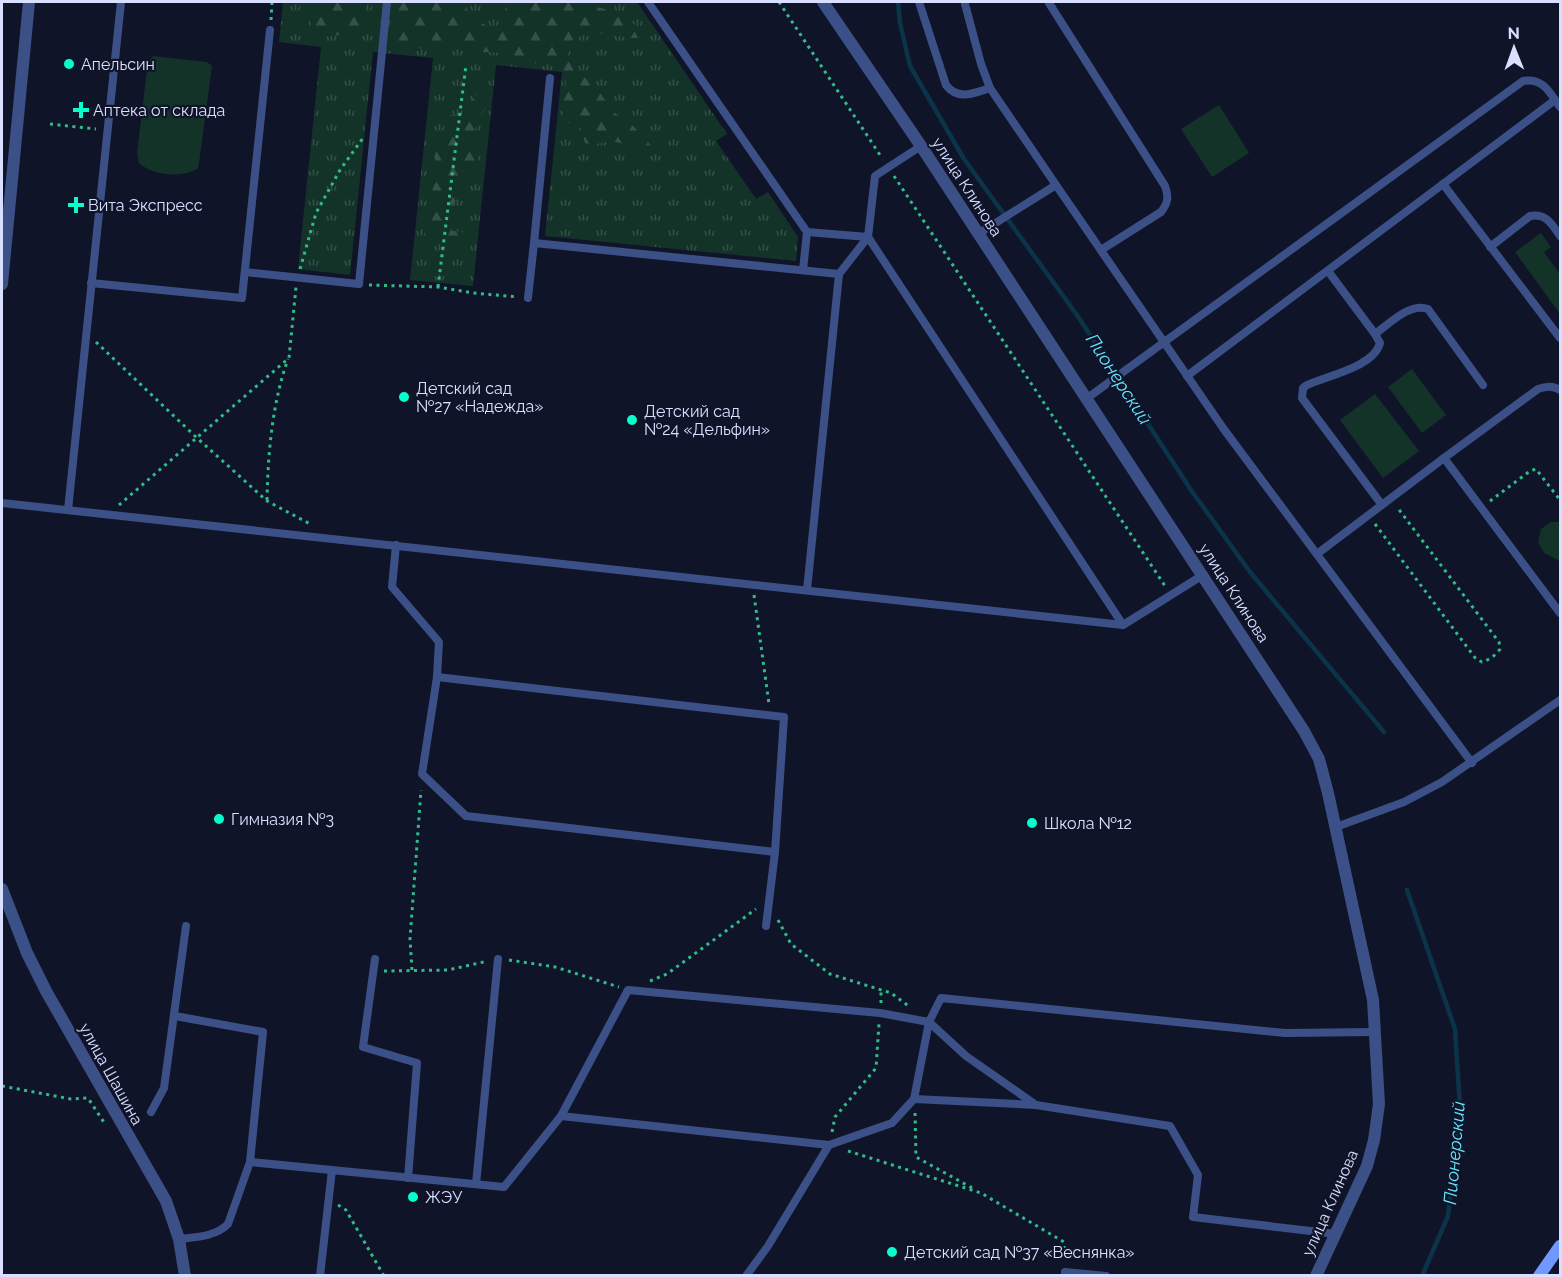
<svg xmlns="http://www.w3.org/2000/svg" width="1562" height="1277" font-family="Raleway,sans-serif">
<defs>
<pattern id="grass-tufts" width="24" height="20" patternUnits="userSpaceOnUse" patternTransform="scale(1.5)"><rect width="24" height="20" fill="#133329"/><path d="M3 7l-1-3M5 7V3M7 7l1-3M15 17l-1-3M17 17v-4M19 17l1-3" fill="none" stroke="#355049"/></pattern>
<pattern id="forest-firs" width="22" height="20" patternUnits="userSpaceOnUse" patternTransform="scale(1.5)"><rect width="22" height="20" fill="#133329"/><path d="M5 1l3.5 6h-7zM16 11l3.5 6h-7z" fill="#355049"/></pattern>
</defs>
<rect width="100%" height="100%" fill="#101429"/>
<polygon fill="url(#grass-tufts)" points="283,2 637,2 727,134 716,141 756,199 768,192 798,237 796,261 545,236 562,72 496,65 473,286 410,280 433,58 373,52 350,275 298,269 321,47 279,42"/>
<g fill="url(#forest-firs)">
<path d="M326 2H366L364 7 368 16 365 26 345 34 324 37C313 31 309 26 309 13L316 5Z"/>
<path d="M398 2H464L471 18 490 27 503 28C507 20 503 9 508 2 527 1 557 0 574 2 596 6 629 13 642 33L637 38C622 38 606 32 591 33 584 34 578 38 572 40L568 55 573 67 598 90 613 112 629 122 646 139 652 148 649 153C637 153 627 143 615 142 603 141 597 146 585 143L581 129 563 120C560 103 573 79 559 65L519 62 503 53 483 52 473 47 457 45 431 49 397 47 394 44 392 36 399 20Z"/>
<path d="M486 91 491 99C484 110 467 137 473 150 478 159 479 157 480 168L463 180 459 187 452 215V231L464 232 468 238 463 245C450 246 442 238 427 238L424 231 432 208V192L437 170 434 145 438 137 443 133 449 115H456L462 123 467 119C470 103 469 95 486 91Z"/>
</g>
<g fill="#133329">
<path d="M153 56 207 62 212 66 199 163 198 168C183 179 151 175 139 163L137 153 148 62Z"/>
<polygon points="1219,105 1249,153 1212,177 1181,129"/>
<polygon points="1541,233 1551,247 1544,252 1560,274 1560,314 1515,252"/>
<polygon points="1412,369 1446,415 1422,433 1388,387"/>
<polygon points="1375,394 1419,451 1383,478 1340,420"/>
<polygon points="1551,522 1560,522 1560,561 1544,553 1538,542 1541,529"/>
</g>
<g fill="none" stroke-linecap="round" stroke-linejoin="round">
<g stroke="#0b3448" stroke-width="4.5">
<polyline points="898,2 900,23 910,66 964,159 1077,315 1191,490 1250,572 1384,732"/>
<polyline points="1407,890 1455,1029 1460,1107 1448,1216 1422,1276"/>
</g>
<g stroke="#30bc89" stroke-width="3" stroke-dasharray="3 4.5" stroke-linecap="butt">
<polyline points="779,2 882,158"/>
<polyline points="271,20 272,2"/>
<polyline points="50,124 96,129"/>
<polyline points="894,176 1165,586"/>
<polyline points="300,269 316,213 340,170 363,138"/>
<polyline points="369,285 438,287 473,293 518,297"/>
<polyline points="438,287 466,65"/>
<polyline points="96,342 196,437 267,501 312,525"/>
<path d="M267 500C268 453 272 404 288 359"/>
<polyline points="1490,501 1530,471 1536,469 1560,500"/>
<polyline points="119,505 289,358 296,287"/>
<path d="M1375 524 1476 659 1482 662C1489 660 1496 655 1500 649L1499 642 1397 507"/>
<polyline points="754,595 769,704"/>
<polyline points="778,920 791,944 830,974 891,993 910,1007"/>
<polyline points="509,960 555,967 619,987"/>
<polyline points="412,970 410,939 421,790"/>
<polyline points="384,971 448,970 488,961"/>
<polyline points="650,981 667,974 756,909"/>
<polyline points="881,1003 881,990"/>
<polyline points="2,1086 71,1099 88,1098 105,1124"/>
<polyline points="915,1113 916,1157 974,1189"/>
<polyline points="832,1132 835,1117 876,1068 879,1024"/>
<polyline points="848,1151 981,1193 1064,1242 1065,1261"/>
<polyline points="338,1205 346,1210 384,1276"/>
</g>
<g stroke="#3c5088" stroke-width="8">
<polyline points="648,2 807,232 803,270"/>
<path d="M919 2 946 85C958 101 974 93 990 88"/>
<path d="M1049 3 1165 186C1169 197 1168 203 1161 212L1101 250"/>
<polyline points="965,4 981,64 990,88 1056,185"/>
<polyline points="1443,184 1560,338"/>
<polyline points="807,232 868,237 875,176 921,146"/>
<polyline points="978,234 1056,185 1223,428 1472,763"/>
<polyline points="534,243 550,78"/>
<path d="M1490 247 1530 216C1546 213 1552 224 1560 236"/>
<path d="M1328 271 1375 334 1380 343C1374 367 1326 376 1307 385L1303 388 1302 398 1382 505"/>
<polyline points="245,272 359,284 387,2"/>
<polyline points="91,283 242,298 270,30"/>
<polyline points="528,298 534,243 839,274"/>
<path d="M1375 334C1389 324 1410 302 1428 309L1483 385"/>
<polyline points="1187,376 1555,100"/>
<path d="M1560 390C1553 385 1546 386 1538 389L1444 458 1560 613"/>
<path d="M1086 399 1523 81C1543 77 1550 93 1560 107"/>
<polyline points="2,503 1123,625 1203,575"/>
<polyline points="68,510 121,2"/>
<polyline points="396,545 392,587 439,642 437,677 422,774 466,816 775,852"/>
<polyline points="1317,554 1444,458"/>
<polyline points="807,590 839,274 868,237 1123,625"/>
<polyline points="437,677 784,717 775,852 766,926"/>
<polyline points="1336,827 1404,802 1442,782 1560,700"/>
<polyline points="375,959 363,1047 417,1063 408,1178"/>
<path d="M175 1016 263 1032 250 1162 228 1224C215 1237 196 1237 179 1239"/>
<polyline points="914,1099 1036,1105"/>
<polyline points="151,1112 164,1088 186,926"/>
<polyline points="561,1116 628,990 880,1013 929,1022 966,1056 1036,1105 1170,1126 1198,1175 1193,1217 1336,1234"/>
<polyline points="250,1162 504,1187 561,1116 829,1145"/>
<polyline points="476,1184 498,959"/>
<polyline points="320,1276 332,1170"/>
<polyline points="746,1276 768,1246 829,1145 892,1123 914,1099 929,1022 941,998 1285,1033 1375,1032"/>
<polyline points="1065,1276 1065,1272 1106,1276"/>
</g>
<g stroke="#3c5088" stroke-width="12">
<polyline points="823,2 921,146 1304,731 1319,759 1328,793 1373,1000 1379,1104 1374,1140 1367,1166 1316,1276"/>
<polyline points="2,284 29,2"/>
<polyline points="2,889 27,953 46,991 166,1201 179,1239 185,1276"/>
</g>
<polyline stroke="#7098ff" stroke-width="12" points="1539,1276 1560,1246"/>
</g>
<g fill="#06fecb" stroke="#101429" stroke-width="2">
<circle cx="69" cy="64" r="6"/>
<path d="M78 101h6v6h6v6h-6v6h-6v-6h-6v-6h6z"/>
<path d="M73 196h6v6h6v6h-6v6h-6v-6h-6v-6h6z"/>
<circle cx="404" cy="397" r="6"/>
<circle cx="632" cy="420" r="6"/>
<circle cx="219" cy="819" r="6"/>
<circle cx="1032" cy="823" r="6"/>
<circle cx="413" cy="1197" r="6"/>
<circle cx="892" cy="1252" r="6"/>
</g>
<g text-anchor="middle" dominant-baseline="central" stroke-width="4.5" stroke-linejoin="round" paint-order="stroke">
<g font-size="16" fill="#d9e0ff" stroke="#101429" text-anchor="start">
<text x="81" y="64">Апельсин</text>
<text x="93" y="110">Аптека от склада</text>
<text x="88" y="205">Вита Экспресс</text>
<text x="416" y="388">Детский сад<tspan x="416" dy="18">№27 «Надежда»</tspan></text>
<text x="644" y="411">Детский сад<tspan x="644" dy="18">№24 «Дельфин»</tspan></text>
<text x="231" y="819">Гимназия №3</text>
<text x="1044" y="823">Школа №12</text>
<text x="425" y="1197">ЖЭУ</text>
<text x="904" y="1252">Детский сад №37 «Веснянка»</text>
</g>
<g font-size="16" fill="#d9e0ff" stroke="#101429">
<text transform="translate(967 187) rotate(57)">улица Клинова</text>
<text transform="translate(1234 593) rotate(57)">улица Клинова</text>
<text transform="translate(111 1074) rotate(61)">улица Шашина</text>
<text transform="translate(1330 1203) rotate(-66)">улица Клинова</text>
</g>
<g font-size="18" font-style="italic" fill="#67e7ff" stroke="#101429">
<text transform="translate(1119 379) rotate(57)">Пионерский</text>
<text transform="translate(1454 1153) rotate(-85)">Пионерский</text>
</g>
</g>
<rect width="1562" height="1277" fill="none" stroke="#d9e0ff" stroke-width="6"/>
<g transform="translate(1514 48) rotate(359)" stroke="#101429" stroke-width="4.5" paint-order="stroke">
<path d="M0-4.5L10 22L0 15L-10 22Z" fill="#d9e0ff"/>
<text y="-9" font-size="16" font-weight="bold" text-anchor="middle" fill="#d9e0ff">N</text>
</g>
</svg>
